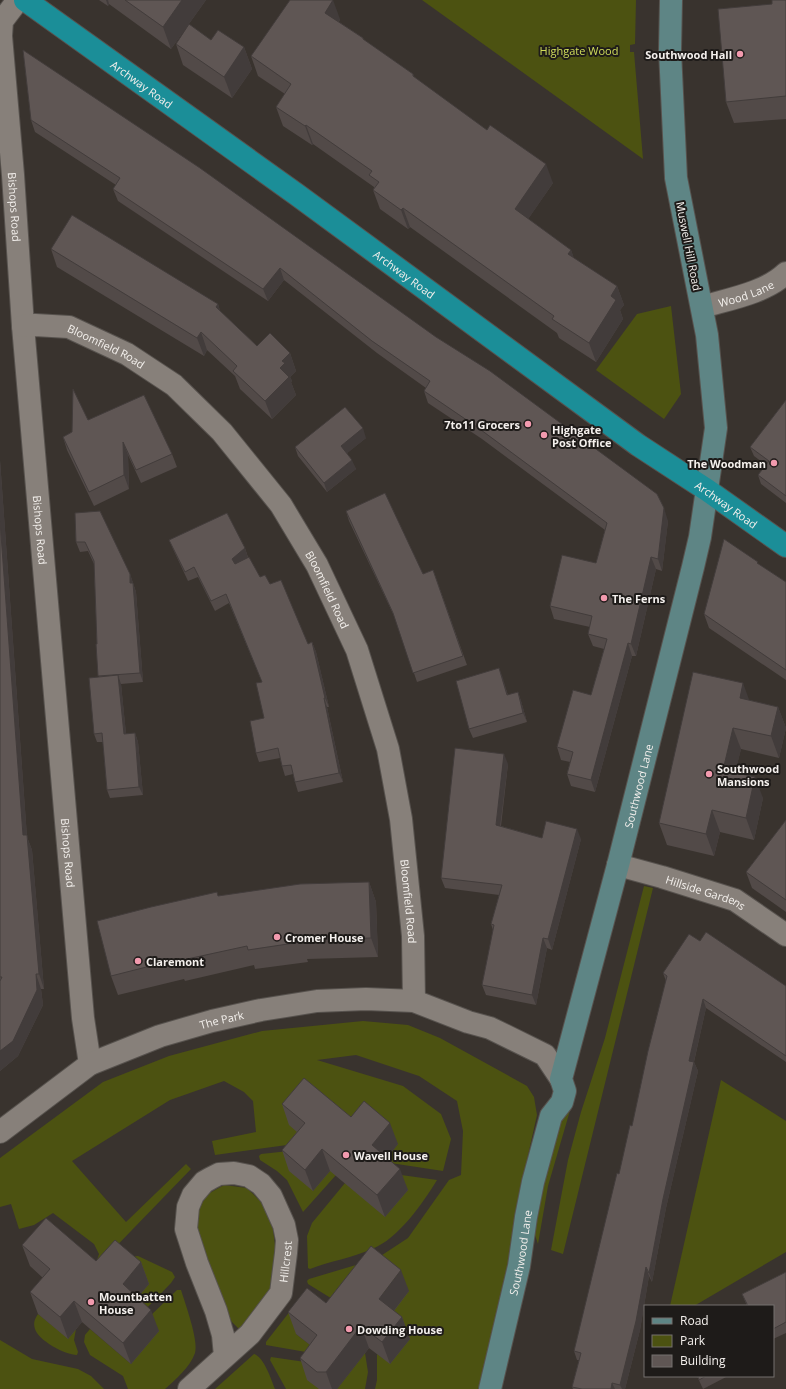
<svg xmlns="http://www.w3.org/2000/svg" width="786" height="1389" font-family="'Open Sans',sans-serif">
<rect width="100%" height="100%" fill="#39332e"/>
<g fill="#4c5211">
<polygon points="422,0 636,0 635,44 630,45 630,52 634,52 643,159"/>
<polygon points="671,306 681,394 664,419 596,370 637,314"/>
<polygon points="644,886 653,888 563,1254 551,1250 568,1160 581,1112 605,1038"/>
<polygon points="363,1021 408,1025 440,1038 527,1086 534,1097 537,1115 522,1182 512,1262 492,1333 479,1389 375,1389 377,1380 377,1354 390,1363 347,1308 308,1284 307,1281 309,1279 376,1259 408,1238 449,1180 461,1175 463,1131 457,1101 419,1076 356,1055 317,1060 403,1086 441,1114 451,1139 443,1171 384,1162 397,1145 309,1142 215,1155 212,1141 256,1132 253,1101 244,1092 224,1081 170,1100 72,1161 126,1222 186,1164 191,1169 101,1262 96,1263 99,1254 94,1244 53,1213 34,1225 19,1229 11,1204 0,1207 0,1158 103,1082 169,1056 262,1031"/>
<polygon points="721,1080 786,1121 786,1252 694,1306 670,1306"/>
<polygon points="571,1088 576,1090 548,1186 538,1244 535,1235 534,1219 540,1184"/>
<polygon points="308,1149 336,1175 303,1212 287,1180 277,1171 260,1160 259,1156 261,1154"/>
<path d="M387 1173 437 1180C423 1203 398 1239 372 1249 352 1258 330 1261 310 1269L308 1268 307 1236 312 1223 345 1183Z"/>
<polygon points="224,1185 247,1188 261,1202 272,1222 276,1253 270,1294 240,1330 232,1322 225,1312 194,1227 199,1207 208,1194"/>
<polygon points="138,1256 172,1272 175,1277 171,1283 140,1315 129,1257"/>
<path d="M177 1290H181C185 1303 199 1341 195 1353 190 1367 176 1379 165 1389H128L123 1376 90 1355 84 1342 85 1335 90 1329 131 1364 146 1320Z"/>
<polygon points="304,1295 296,1334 323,1355 266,1345 266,1342 291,1310 300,1297"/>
<path d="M38 1314 68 1338 76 1329 74 1340 78 1352 77 1355C65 1355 38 1340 35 1329 33 1322 35 1319 38 1314Z"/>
<polygon points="0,1340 32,1359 78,1369 91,1376 104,1389 0,1389"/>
<polygon points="365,1353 368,1372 365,1389 337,1389"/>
<path d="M254 1354C264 1357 271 1379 275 1389H215Z"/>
<polygon points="271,1357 319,1364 319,1389 286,1389 270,1360"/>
</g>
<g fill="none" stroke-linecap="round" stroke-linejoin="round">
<g stroke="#57524e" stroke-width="24">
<g id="minor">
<path id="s1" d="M18 0 2 21 1 36 13 175 23 326 83 1018 90 1064"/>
<path id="s2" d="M702 307C729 299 765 293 786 273"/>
<path id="s3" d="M23 326 35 325 69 327 127 354 174 385 222 432 281 505 317 565 357 650 388 749 401 819 413 936 414 1001"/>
<path id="s4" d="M618 865 662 877 735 900 786 935"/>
<path id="s5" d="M0 1132 90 1064 160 1036 212 1021 261 1010 317 1001 366 999 414 1001 468 1022 490 1028 545 1055 561 1079"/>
<path id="s6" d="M189 1389 250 1334 281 1293 286 1253 287 1240 284 1225 271 1196 261 1184 249 1176 234 1173 219 1174 211 1178 204 1182 193 1195 188 1207 186 1229 197 1263 216 1311 223 1335 225 1356"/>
</g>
</g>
<g stroke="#57524e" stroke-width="24">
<g id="secondary">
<path id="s7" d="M490 1389 519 1266 526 1217 533 1182 551 1116 562 1102 565 1091 561 1079 618 865 693 567 700 537 716 428 707 335 676 178 670 51 671 0"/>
</g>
</g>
<g stroke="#57524e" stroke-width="24">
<g id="trunk">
<path id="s8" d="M25 0 296 194 638 445 707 490 786 546"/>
</g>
</g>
<use href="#minor" stroke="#87807a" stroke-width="22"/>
<use href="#secondary" stroke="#5e8585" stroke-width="22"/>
<use href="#trunk" stroke="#1b8e98" stroke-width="22"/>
</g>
<g fill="#524a48">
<polygon points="99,0 206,0 171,49 109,4 108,6"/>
<polygon points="786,0 786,119 734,123 726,102 772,4"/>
<polygon points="340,19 339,22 363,38 364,40 413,74 414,77 553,183 528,219 571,250 574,259 617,286 624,305 620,310 623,319 596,362 559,338 557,333 410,227 408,229 380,209 373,190 374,188 374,187 313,144 312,145 283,126 276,107 285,94 258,76 251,56"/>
<polygon points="176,44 244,47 252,69 232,98 183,65"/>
<polygon points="23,50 668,521 662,571 656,569 636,656 632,656 595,792 571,786 567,774 570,762 561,760 557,747 591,695 604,649 593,646 588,634 590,627 554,619 550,606 596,563 605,530 482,439 428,403 424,391 426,388 377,353 284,280 268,301 118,201 113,189 116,185 35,132 31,120"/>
<polygon points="51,249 218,304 220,311 257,346 290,353 296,371 290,377 292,381 291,382 296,395 272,419 240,389 235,376 207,350 204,356 57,267"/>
<polygon points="786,400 786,503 761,484 758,475 766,465 754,456 750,447"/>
<polygon points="88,420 172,454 177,467 141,483 128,455 129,489 94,506 67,450 63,437 72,432"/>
<polygon points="366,438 347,453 356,469 327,492 298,456 295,447"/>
<polygon points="0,460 27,837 32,850 44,989 41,989 43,1005 18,1056 0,1071"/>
<polygon points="346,511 423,574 433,570 467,665 417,682 396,620 349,521"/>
<polygon points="75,513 130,574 136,592 143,682 121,684 126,734 135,733 138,742 143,795 110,798 107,790 103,742 97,742 94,734 99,677 97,644 94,564 88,551 80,552 76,542"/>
<polygon points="169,540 245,548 248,557 260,577 270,584 308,644 312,642 316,652 329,707 327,707 343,782 298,792 295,782 293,774 285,776 282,766 280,758 259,762 256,753 264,718 262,682 229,603 215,611 198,577 188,581 173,549"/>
<polygon points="758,562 758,564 786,582 786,680 709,628 704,614"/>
<polygon points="499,668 508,695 518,692 521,701 527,722 473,738 469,729"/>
<polygon points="749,700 778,707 786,728 779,758 741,749 735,772 763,798 754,840 720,832 714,856 667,845 659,823"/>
<polygon points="508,764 501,826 542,838 581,839 552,950 547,948 536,1005 486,995 482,985 493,930 491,924 499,895 445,888 441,878"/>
<polygon points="786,820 786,912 752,888 746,872"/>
<polygon points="369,882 376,902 378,957 307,959 308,962 255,969 254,965 185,981 184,979 118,995 111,976 219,896"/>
<polygon points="700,941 786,986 786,1062 706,1008 694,1062 698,1071 666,1208 652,1282 649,1276 640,1330 625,1389 573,1389 572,1387 579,1360 577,1360 574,1351 619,1174 632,1126 666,981 663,973"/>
<polygon points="282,1104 351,1117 398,1144 387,1158 408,1190 385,1217 330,1171 313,1191 289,1171 282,1150 297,1132 289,1125"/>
<polygon points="22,1245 96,1261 141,1262 149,1284 138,1297 159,1331 131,1364 82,1322 68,1339 38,1314 30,1292 43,1278 30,1266"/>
<polygon points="786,1272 786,1333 773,1339 773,1306 747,1306 742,1294"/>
<polygon points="409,1291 394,1311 402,1317 410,1339 390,1364 369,1348 337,1389 319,1389 307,1380 300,1358 310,1345 296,1334 288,1312 326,1303"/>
<polygon points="697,1376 728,1376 703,1389"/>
</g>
<g fill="#423c3b">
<polygon points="106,0 108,0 109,4 108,6"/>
<polygon points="182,0 206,0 171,49 163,27"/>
<polygon points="333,0 340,19 332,32 325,13"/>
<polygon points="244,47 252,69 232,98 224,77"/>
<polygon points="306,125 313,144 312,145 305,126"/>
<polygon points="546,164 553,183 522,228 515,209"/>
<polygon points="403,208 410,227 408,229 401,210"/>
<polygon points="571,250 578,269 568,254"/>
<polygon points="280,268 284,280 268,301 263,289"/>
<polygon points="617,286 624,305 620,310 623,319 596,362 589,343 611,296"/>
<polygon points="218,304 224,322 216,307"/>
<polygon points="201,332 207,350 204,356 197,338"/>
<polygon points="290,353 296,371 290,377 292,381 291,382 296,395 272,419 265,401 280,368 282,361"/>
<polygon points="363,428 366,438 345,455 341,446"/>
<polygon points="123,442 128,455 129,489 124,475"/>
<polygon points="0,460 27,837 32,850 44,989 39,974 23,835 0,521"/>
<polygon points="352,460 356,469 327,492 324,483"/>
<polygon points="664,508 668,521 662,571 658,559"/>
<polygon points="245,548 248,558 235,568 232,559"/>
<polygon points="651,557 656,569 636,656 631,644"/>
<polygon points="130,574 133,583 130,583"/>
<polygon points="133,583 136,592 143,682 140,673"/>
<polygon points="312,642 316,652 329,707 325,698"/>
<polygon points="628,643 632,656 595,792 591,780"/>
<polygon points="499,668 503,678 510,704 507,695"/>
<polygon points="118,675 121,684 127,743 124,734"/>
<polygon points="743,683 751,705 740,698"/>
<polygon points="518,692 521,701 527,722 523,713"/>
<polygon points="324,698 327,707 343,782 339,773"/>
<polygon points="778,707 786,728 779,758 771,736"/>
<polygon points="733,728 741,749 731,791 723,770"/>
<polygon points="135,733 138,742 143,795 139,787"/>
<polygon points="504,754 508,764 499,835 496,825"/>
<polygon points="755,777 763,798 754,840 746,818"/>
<polygon points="712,810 720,832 714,856 706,834"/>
<polygon points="577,829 581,839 552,950 548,939"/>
<polygon points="369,882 376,902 378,957 371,938"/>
<polygon points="543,938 547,948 536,1005 532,995"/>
<polygon points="36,974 41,989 43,1005 18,1056 0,1071 0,1051"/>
<polygon points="703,999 706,1008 692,1070 689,1061"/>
<polygon points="694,1062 698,1071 666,1208 652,1282 649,1273 663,1199"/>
<polygon points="390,1123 398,1144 380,1167 372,1145"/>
<polygon points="322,1149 330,1171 313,1191 305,1170"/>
<polygon points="400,1169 408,1190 385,1217 377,1195"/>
<polygon points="141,1262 149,1284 131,1305 123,1284"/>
<polygon points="646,1267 649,1276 640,1330 625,1389 622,1389 620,1385"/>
<polygon points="401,1270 409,1291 386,1321 379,1299"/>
<polygon points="74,1301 82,1322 68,1339 60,1317"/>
<polygon points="151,1310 159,1331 131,1364 123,1343"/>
<polygon points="402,1317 410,1339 390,1364 382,1342"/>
<polygon points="361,1326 369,1348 337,1389 332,1389 326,1372"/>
<polygon points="612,1383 615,1389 611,1389"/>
</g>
<g fill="#5f5654" stroke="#423c3b">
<polygon points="125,0 182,0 163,27"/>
<polygon points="290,0 333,0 325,13 363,38 363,39 413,74 413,76 487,130 490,125 546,164 515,209 571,250 568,254 617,286 611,296 616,300 589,343 552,319 554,316 403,208 401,210 373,190 379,182 369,175 372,171 306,125 305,126 276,107 291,84 251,56"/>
<polygon points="772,0 786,0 786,96 726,102 718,9 772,4"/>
<polygon points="189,24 211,40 218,30 244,47 224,77 176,44"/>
<polygon points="23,50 200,168 436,337 490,371 657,494 664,508 658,559 651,557 631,644 628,643 591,780 567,774 573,752 557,747 573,690 591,695 607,639 588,634 592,616 550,606 562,555 596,563 607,523 477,427 424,391 430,381 372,341 280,268 263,289 113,189 120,178 31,120"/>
<polygon points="72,215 218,304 216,307 257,346 270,333 290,353 282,361 285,363 280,368 289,377 265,401 233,371 237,366 201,332 197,338 51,249"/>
<polygon points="73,389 88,420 144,395 172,454 136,470 123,442 124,475 89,492 63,437 72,432"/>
<polygon points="786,400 786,496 758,475 769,461 750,447"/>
<polygon points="345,407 363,428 341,446 352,460 324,483 295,447"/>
<polygon points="385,493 423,574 433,570 463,656 413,673 393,613 346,511"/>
<polygon points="100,511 130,574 130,583 133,583 140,673 98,676 96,644 97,644 94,561 85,542 76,542 75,513"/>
<polygon points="227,513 245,548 232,559 235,564 249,557 260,577 265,575 270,584 281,580 308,644 312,642 325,698 324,698 339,773 295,782 291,765 282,766 278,748 256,753 250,721 264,718 256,683 262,682 226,594 211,601 194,567 185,572 169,540"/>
<polygon points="0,521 23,835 27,835 39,974 36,974 37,990 13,1041 0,1051 0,981 2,977 0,977"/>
<polygon points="724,539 758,562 757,563 786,582 786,670 704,614"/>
<polygon points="499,668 507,695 518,692 523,713 469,729 456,681"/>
<polygon points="693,672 743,683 740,698 778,707 771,736 733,728 723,770 755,777 746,818 712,810 706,834 659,823"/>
<polygon points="118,675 124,734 135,733 139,787 107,790 102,733 94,734 89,678"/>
<polygon points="455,748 504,754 496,825 542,838 546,821 577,829 548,939 543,938 532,995 482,985 494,925 491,924 502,885 441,878"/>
<polygon points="786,820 786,900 746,872"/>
<polygon points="369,882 371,938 300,940 301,942 248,950 247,946 178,961 178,959 111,976 97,921 151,907 217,892 218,896 300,884"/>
<polygon points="706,932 786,986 786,1056 703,999 689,1061 694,1062 663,1199 649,1273 646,1267 636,1321 620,1385 612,1383 611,1389 582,1389 572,1387 581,1353 574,1351 617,1173 619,1174 630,1125 632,1126 648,1051 667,976 663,973 689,934 700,941"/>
<polygon points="304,1078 351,1117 364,1101 390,1123 372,1145 400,1169 377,1195 322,1149 305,1170 282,1150 305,1123 282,1104"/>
<polygon points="46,1218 96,1261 115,1240 141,1262 123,1284 151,1310 123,1343 74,1301 60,1317 30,1292 50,1269 22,1245"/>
<polygon points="371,1246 401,1270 379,1299 402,1317 382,1342 361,1326 326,1372 317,1372 300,1358 317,1335 288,1312 307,1288 326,1303"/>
<polygon points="786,1272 786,1322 773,1329 773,1306 747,1306 748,1306 742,1294"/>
<polygon points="698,1376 706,1376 699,1380"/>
</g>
<g fill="#f29aae" stroke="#1e1b19" stroke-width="1.5">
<circle cx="740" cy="54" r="4"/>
<circle cx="528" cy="424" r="4"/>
<circle cx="544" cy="435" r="4"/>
<circle cx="774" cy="463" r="4"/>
<circle cx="604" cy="598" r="4"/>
<circle cx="709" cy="774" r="4"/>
<circle cx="277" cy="937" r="4"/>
<circle cx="138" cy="961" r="4"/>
<circle cx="346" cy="1155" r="4"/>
<circle cx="91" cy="1302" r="4"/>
<circle cx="349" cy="1329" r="4"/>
</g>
<g text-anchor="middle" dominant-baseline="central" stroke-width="4" stroke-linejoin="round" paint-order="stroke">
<g font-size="11" fill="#d1de5b" stroke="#1e1b19">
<text x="579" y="50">Highgate Wood</text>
</g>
<g font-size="11" font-weight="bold" fill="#f4f0ed" stroke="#1e1b19" text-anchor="start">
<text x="732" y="54" text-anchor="end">Southwood Hall</text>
<text x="520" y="424" text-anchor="end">7to11 Grocers</text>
<text x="552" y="429">Highgate<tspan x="552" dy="13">Post Office</tspan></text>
<text x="766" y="463" text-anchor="end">The Woodman</text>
<text x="612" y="598">The Ferns</text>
<text x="717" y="768">Southwood<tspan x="717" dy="13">Mansions</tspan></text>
<text x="285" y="937">Cromer House</text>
<text x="146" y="961">Claremont</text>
<text x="354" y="1155">Wavell House</text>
<text x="99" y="1296">Mountbatten<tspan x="99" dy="13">House</tspan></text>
<text x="357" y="1329">Dowding House</text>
</g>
<g font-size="11" fill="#f4f0ed" stroke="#1e1b19">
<text stroke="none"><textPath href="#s8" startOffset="144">Archway Road</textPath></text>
<text stroke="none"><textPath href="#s1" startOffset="213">Bishops Road</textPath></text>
<text transform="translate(689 246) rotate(79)">Muswell Hill Road</text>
<text stroke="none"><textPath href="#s8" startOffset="468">Archway Road</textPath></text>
<text stroke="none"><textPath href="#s2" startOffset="46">Wood Lane</textPath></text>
<text stroke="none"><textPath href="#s3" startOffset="88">Bloomfield Road</textPath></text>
<text stroke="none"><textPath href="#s8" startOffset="864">Archway Road</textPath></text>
<text stroke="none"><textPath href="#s1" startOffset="537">Bishops Road</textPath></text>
<text stroke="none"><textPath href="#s3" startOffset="424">Bloomfield Road</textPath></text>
<text stroke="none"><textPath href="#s7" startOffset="625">Southwood Lane</textPath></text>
<text stroke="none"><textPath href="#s1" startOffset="861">Bishops Road</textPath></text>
<text stroke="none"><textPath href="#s4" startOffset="92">Hillside Gardens</textPath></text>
<text stroke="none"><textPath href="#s3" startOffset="749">Bloomfield Road</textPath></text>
<text stroke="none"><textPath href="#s5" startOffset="252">The Park</textPath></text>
<text stroke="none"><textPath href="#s7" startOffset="140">Southwood Lane</textPath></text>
<text stroke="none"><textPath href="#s6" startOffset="165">Hillcrest</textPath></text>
</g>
</g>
<rect x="644" y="1305" width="130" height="72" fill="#1e1b19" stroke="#74706e"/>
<rect x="652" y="1318" width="20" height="6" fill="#5e8585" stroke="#74706e"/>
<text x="680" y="1325" font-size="12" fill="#f4f0ed">Road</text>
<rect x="652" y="1335" width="20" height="12" fill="#4c5211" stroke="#74706e"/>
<text x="680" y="1345" font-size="12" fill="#f4f0ed">Park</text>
<rect x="652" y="1355" width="20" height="12" fill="#5f5654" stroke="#74706e"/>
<text x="680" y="1365" font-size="12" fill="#f4f0ed">Building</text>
</svg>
